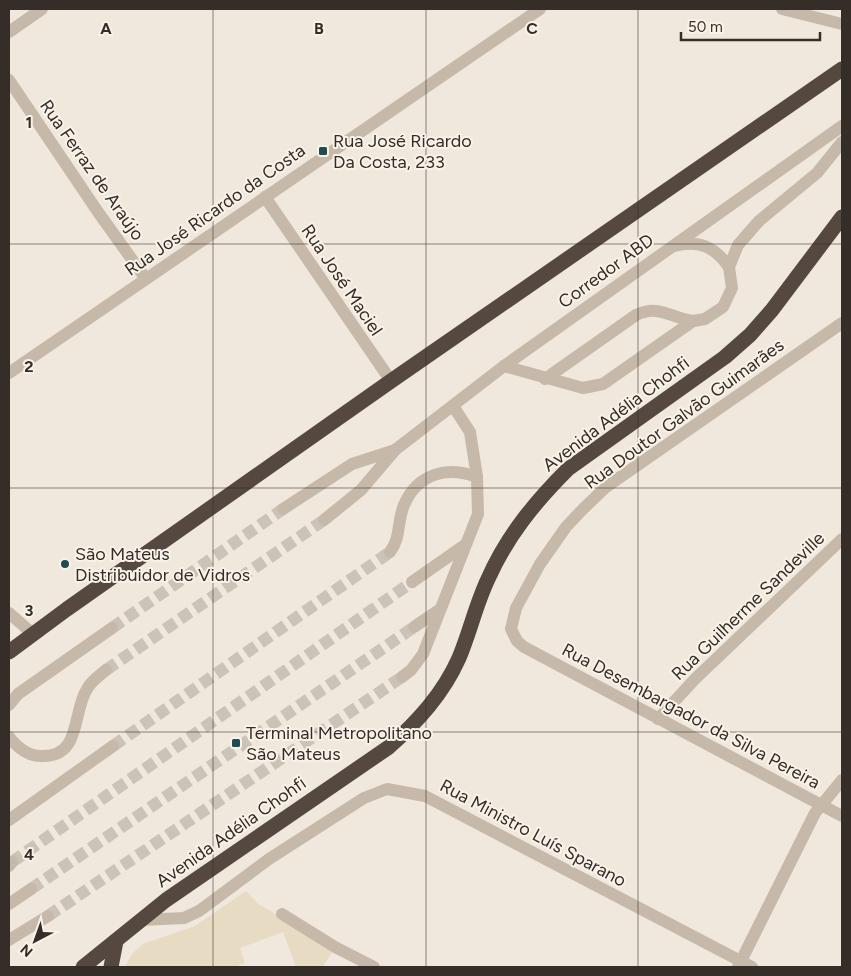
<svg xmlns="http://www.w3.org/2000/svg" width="851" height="976" font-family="Figtree,sans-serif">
<rect width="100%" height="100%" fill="#f0e8dc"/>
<polygon fill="#e7dbc4" points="246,891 258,904 335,947 323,967 296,967 283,932 240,948 245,963 234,967 125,967 132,954 143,944 195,926"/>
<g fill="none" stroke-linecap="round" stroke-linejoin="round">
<g stroke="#cbc3b8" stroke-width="12" stroke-dasharray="12 6" stroke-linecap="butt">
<polyline points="112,628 283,509"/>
<polyline points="106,670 324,520"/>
<polyline points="113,746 390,552"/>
<polyline points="12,862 412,582"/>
<polyline points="31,889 414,627"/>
<polyline points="48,916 402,677"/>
</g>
<g stroke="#c7b9a9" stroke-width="12">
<polyline points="782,9 842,24"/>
<polyline points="9,32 42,9"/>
<polyline points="9,80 98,212 146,279"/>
<polyline points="265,197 391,381"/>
<path d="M674 246C699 240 714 246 729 267"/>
<polyline points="842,323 606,487 583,509 566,527 540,564 516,608 511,629 517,641 524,647 842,816"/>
<polyline points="504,366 583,388 603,384 693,321 705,319 723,307 732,288 729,267 738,245 759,221 817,173 842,142"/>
<polyline points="9,373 540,9"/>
<path d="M545 379 636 315C660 304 670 318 693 321"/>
<polyline points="283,509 352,464 395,450"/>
<polyline points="324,520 361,490 395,450 504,366 842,126"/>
<path d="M390 552C401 538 397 521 404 505 418 473 447 466 477 477"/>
<polyline points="412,582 465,545"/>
<polyline points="9,613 33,634"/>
<polyline points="414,627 439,610"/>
<polyline points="402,677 411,670 423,654 478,514 477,477 470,432 453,406"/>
<polyline points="9,705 18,694 112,628"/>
<polyline points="658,719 695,679 842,539"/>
<path d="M9 737C17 747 27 756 41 756 82 758 72 712 87 689 91 681 99 676 106 670"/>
<polyline points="9,820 113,746"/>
<polyline points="9,866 12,862"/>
<polyline points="9,904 31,889"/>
<polyline points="282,914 335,947 374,967"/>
<polyline points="141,920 184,918 199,911 269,859 364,798 387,789 425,796 752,967"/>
<polyline points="9,940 48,916"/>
<polyline points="738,967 815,813 842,780"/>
</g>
<g stroke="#554840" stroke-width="15">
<polyline points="9,652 67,609 391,381 842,69"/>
<path d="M83 967 166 900 389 747C418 721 443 694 459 658 470 632 476 604 488 579 507 536 535 502 568 469L725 357 750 335 772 310 842 217"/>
<polyline points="111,967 116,941"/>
</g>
</g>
<path fill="none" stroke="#352d28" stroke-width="1" stroke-opacity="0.55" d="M213 9V967M426 9V967M638 9V967M9 244H842M9 488H842M9 732H842"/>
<g fill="#214b53" stroke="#f8f2e8" stroke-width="2">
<rect x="318" y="146" width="10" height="10" rx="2.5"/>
<circle cx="65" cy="564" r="5"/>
<rect x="231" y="738" width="10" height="10" rx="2.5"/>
</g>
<g text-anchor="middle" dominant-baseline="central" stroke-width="4" stroke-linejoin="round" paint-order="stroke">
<g font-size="18" fill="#352d28" stroke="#f8f2e8" text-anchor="start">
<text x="333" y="141">Rua José Ricardo<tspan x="333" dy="21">Da Costa, 233</tspan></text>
<text x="75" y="554">São Mateus<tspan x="75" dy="21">Distribuidor de Vidros</tspan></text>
<text x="246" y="733">Terminal Metropolitano<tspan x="246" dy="21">São Mateus</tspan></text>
</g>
<g font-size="18" fill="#352d28" stroke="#f8f2e8">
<text transform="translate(92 170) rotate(55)">Rua Ferraz de Araújo</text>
<text transform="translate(215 210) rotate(-35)">Rua José Ricardo da Costa</text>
<text transform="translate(606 271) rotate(-36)">Corredor ABD</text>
<text transform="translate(342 280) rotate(56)">Rua José Maciel</text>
<text transform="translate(616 414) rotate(-37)">Avenida Adélia Chohfi</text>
<text transform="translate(684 414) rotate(-36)">Rua Doutor Galvão Guimarães</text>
<text transform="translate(748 606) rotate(-44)">Rua Guilherme Sandeville</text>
<text transform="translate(691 716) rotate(28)">Rua Desembargador da Silva Pereira</text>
<text transform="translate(231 832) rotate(-35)">Avenida Adélia Chohfi</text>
<text transform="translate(533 833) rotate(28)">Rua Ministro Luís Sparano</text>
</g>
</g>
<g font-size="16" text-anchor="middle" font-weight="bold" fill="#352d28" stroke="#f8f2e8" stroke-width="4" stroke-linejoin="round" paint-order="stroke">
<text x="106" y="34">A</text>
<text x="319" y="34">B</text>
<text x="532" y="34">C</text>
<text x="29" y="128">1</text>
<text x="29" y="372">2</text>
<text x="29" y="616">3</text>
<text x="29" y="860">4</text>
</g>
<rect width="851" height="976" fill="none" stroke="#352d28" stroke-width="20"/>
<g transform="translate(35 941) rotate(221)" stroke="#f8f2e8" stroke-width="4" paint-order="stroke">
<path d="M0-4L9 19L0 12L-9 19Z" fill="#352d28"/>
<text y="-8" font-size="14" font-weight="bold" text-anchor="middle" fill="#352d28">N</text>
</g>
<path d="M681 32v8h139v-8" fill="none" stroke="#352d28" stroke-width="2.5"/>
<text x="688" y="32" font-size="15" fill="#352d28" stroke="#f8f2e8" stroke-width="4" paint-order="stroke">50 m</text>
</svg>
